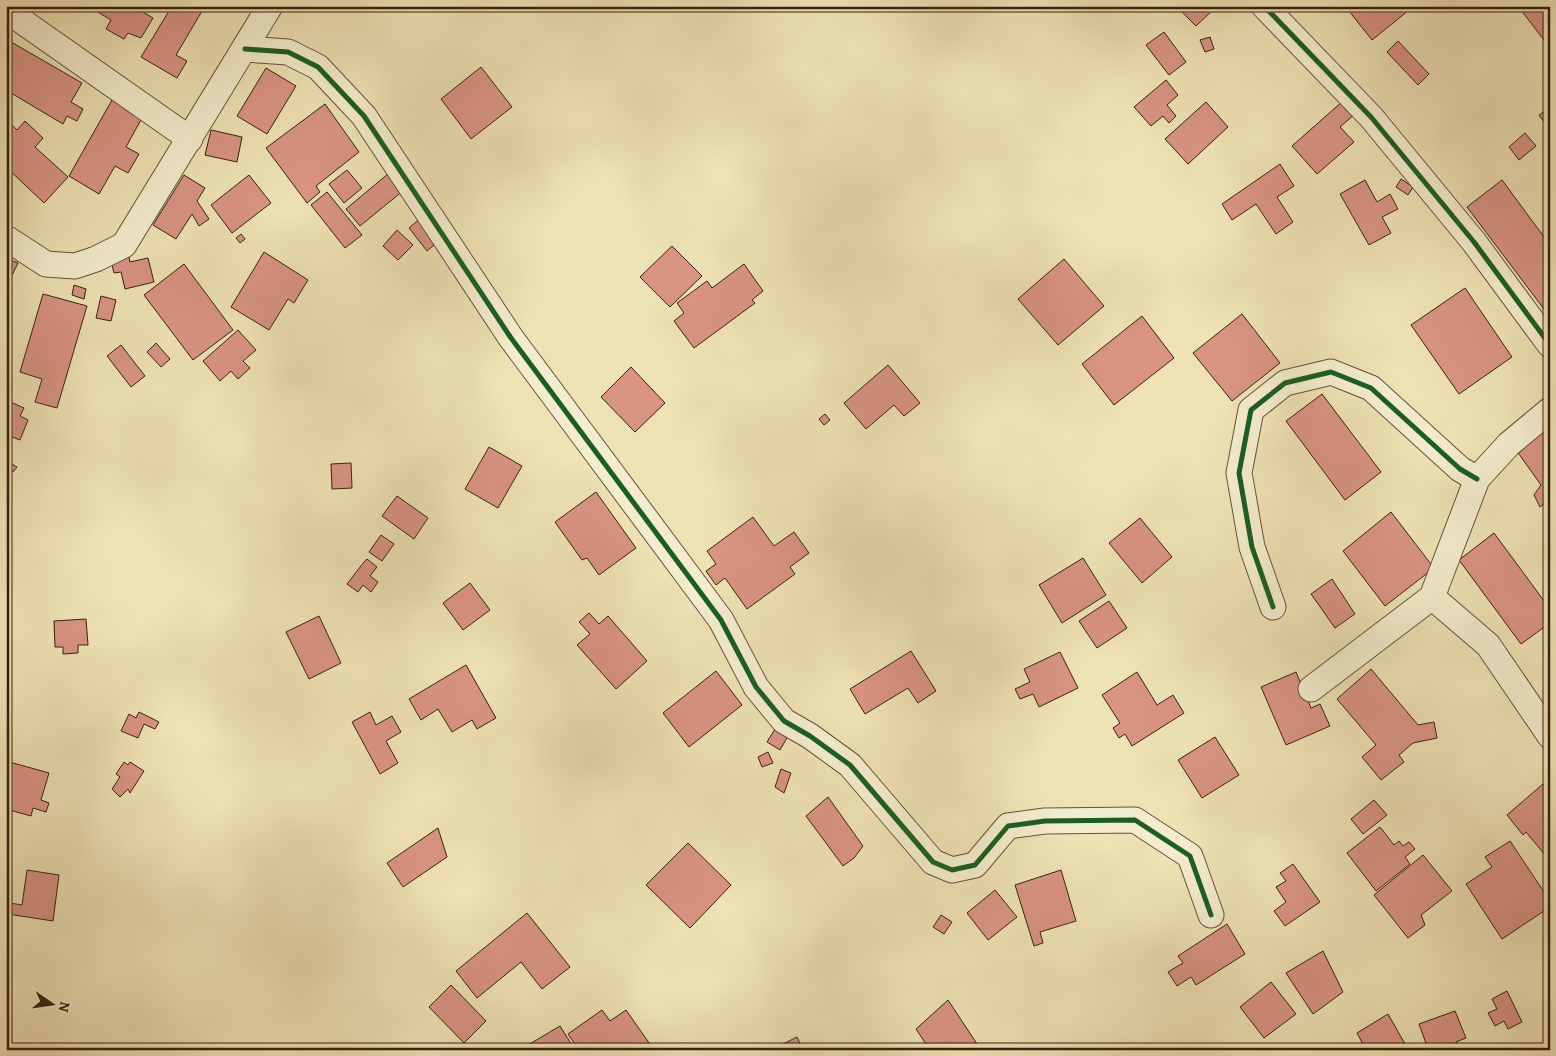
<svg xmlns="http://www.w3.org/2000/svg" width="1556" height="1056" font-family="Alegreya,serif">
<rect width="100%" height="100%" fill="#eee1b3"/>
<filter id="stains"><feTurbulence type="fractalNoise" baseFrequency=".004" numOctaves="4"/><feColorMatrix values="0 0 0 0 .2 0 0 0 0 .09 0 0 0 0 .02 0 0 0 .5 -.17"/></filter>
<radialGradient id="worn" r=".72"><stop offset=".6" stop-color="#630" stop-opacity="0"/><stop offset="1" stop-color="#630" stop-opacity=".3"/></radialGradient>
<g fill="#d89383" stroke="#36200f">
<polygon points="88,6 133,6 153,18 141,38 128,33 124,39 106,29 111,20"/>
<polygon points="172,6 205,6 176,55 187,61 177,78 141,57"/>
<polygon points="1176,6 1213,6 1215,8 1196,26"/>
<polygon points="1345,6 1414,6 1372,40"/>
<polygon points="1518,6 1550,6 1550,48"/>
<polygon points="1164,32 1186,62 1169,75 1146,45"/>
<polygon points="1210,37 1214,49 1205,52 1200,40"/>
<polygon points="6,39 82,83 71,102 83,109 77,121 67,116 63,124 6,90"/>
<polygon points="1398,41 1429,74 1418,85 1387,52"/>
<polygon points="481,67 512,107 471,139 441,99"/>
<polygon points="266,68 296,86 267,134 237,116"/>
<polygon points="1166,80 1178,95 1167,105 1176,116 1169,123 1163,116 1151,126 1134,107"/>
<polygon points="112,100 142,118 126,147 139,154 128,173 115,166 99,194 69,176"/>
<polygon points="1344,100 1356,113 1340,127 1354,142 1317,174 1292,146"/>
<polygon points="1206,102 1228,127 1188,164 1165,139"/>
<polygon points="325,104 359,152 316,186 320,192 307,203 266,148"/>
<polygon points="1550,108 1550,130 1539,115"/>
<polygon points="6,119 17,130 25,121 43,138 35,147 68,177 44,203 6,167"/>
<polygon points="211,130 242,137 237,162 205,155"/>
<polygon points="1525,133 1536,146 1519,160 1509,147"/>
<polygon points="1280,164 1294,186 1277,197 1293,222 1276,234 1256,204 1232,220 1222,204"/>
<polygon points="347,170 362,188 344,203 329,184"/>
<polygon points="389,173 404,190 360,226 346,209"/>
<polygon points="184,175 205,188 197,201 209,219 199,226 192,214 176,239 153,225"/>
<polygon points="249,175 271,203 232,233 211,205"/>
<polygon points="1401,179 1413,187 1408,195 1396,187"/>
<polygon points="1365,180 1377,202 1390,194 1398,209 1382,217 1391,233 1369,245 1340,194"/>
<polygon points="1502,180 1550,245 1550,317 1467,207"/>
<polygon points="327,192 362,235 345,248 311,205"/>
<polygon points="422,217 441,239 427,251 409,228"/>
<polygon points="397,230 413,245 398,260 383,246"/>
<polygon points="241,234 245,239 240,243 236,238"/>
<polygon points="672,246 702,276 670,307 640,277"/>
<polygon points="264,252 308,280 294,303 288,299 269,330 231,307"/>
<polygon points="129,257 130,262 148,258 154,282 125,289 121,272 114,273 111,261"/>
<polygon points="6,258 18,263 6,288"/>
<polygon points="1064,259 1104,306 1058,345 1018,299"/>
<polygon points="184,264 233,330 193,360 144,295"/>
<polygon points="744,264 763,291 752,300 755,303 694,348 674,321 684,313 677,303 707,281 712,288"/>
<polygon points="74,285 86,289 84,299 72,295"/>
<polygon points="1465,288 1512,357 1459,394 1411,325"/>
<polygon points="43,294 87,306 57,408 35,402 42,379 20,372"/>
<polygon points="101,296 116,300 111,321 96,318"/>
<polygon points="1242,314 1280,363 1232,401 1193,353"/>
<polygon points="1142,316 1174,358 1114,405 1082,364"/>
<polygon points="238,330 256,350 243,361 250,368 238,379 231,371 220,381 203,361"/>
<polygon points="156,343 170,359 161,367 147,352"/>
<polygon points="121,345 145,376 131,387 107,356"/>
<polygon points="888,365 920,403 904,416 894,405 866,429 844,403"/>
<polygon points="631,367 665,403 635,432 601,397"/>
<polygon points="1322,394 1381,472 1345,500 1286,421"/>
<polygon points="6,400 24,408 20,416 28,420 20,440 10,436 6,446"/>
<polygon points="825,414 830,420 824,425 819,419"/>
<polygon points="1550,416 1550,499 1540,507 1534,495 1541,485 1514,447"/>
<polygon points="489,447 522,466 498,508 465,489"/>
<polygon points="351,463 352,488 332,489 331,464"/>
<polygon points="12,464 17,467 13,472 9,469"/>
<polygon points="596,492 636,548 599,575 587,558 582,560 555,522"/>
<polygon points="397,496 428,518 414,539 382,516"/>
<polygon points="1391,512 1434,568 1385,606 1343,551"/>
<polygon points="753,517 774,546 794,532 809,553 790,567 795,574 747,609 725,578 716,585 706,571 716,564 707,551"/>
<polygon points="1140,518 1172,557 1142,583 1109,543"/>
<polygon points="1494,533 1550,609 1550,623 1521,644 1459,560"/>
<polygon points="381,535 394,544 382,561 369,552"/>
<polygon points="1083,558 1106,595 1062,623 1039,585"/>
<polygon points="367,559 377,567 370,576 378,582 371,592 363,585 358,592 347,584 364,562"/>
<polygon points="1332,579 1355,614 1335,628 1311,594"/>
<polygon points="470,583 490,610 463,630 443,603"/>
<polygon points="1109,601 1127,628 1097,648 1079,621"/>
<polygon points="589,613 599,624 608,616 647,661 616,689 577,645 590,634 579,622"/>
<polygon points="319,616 341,663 309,679 286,632"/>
<polygon points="86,619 88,645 78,645 78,653 63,654 63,647 55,647 54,621"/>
<polygon points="911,651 936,691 918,703 908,688 865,714 850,689"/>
<polygon points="1060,652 1078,688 1039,707 1033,694 1020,699 1015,689 1030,682 1024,669"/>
<polygon points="466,665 496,718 477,729 472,720 452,732 438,709 421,720 409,699"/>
<polygon points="1371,669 1418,725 1434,722 1437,738 1413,743 1399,755 1404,762 1381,780 1362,757 1376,745 1337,699"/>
<polygon points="716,671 742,705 689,747 663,713"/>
<polygon points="1137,672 1157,705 1173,695 1184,713 1132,746 1125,734 1119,738 1113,728 1120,723 1102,695"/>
<polygon points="1296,672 1311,708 1320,704 1330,726 1286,745 1261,687"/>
<polygon points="139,712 159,722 155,729 144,724 138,738 121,731 129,714 136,718"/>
<polygon points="370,712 376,725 392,716 401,732 386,741 398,763 380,774 352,722"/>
<polygon points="775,729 788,736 780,750 767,742"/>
<polygon points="1215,737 1239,775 1202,798 1178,760"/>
<polygon points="768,752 773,763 762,767 758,757"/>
<polygon points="6,761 49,773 41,800 49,803 46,812 33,808 31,816 6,809"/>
<polygon points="124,762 128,765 130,762 144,771 130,793 128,789 120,797 112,789 120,777 116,774"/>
<polygon points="781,769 791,773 784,793 775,787"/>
<polygon points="1543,784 1550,792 1550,861 1526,832 1523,835 1507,815"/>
<polygon points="828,797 863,846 854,858 843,866 806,816"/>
<polygon points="1374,800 1387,815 1363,834 1351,819"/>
<polygon points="1380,827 1394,845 1399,841 1403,846 1409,842 1415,849 1405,857 1410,864 1376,891 1347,853"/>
<polygon points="438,828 447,857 403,887 387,863"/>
<polygon points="1510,841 1550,901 1550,907 1502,939 1466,884 1492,867 1485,857"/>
<polygon points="688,843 731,885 690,928 646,885"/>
<polygon points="1423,855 1452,891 1421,915 1425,925 1408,938 1374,895"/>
<polygon points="1293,864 1320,902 1285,926 1274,911 1286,902 1276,887 1286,881 1280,873"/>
<polygon points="1550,864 1550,875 1544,868"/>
<polygon points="27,870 59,875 53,921 8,914 10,903 22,905"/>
<polygon points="1061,870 1076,921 1040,932 1043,943 1034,946 1015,885"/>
<polygon points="1550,885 1550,895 1545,889"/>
<polygon points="995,890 1017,917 988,940 967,913"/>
<polygon points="527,913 570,967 542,989 521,962 477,998 456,971"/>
<polygon points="941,915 952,922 944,934 933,927"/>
<polygon points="1227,924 1245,954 1196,985 1191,977 1177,986 1168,972 1183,963 1178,956"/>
<polygon points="1323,951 1343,992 1313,1014 1286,973"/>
<polygon points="1271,982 1296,1014 1264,1038 1240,1007"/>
<polygon points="451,985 486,1021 464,1043 429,1007"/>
<polygon points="1507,991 1522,1022 1508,1029 1504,1021 1495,1026 1488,1013 1497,1009 1492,999"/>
<polygon points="948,1000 981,1050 930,1050 916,1029"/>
<polygon points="602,1010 610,1021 626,1010 654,1050 579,1050 568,1034"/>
<polygon points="1455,1011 1466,1038 1456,1042 1457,1047 1450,1050 1436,1050 1434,1047 1428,1049 1419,1024"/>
<polygon points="1388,1014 1405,1044 1395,1050 1366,1050 1357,1033"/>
<polygon points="560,1026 575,1050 524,1050 523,1048"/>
<polygon points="797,1037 803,1050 771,1050"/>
<polygon points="1352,1044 1356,1050 1350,1050 1348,1047"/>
</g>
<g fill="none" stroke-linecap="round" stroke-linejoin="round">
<g stroke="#645038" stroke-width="27">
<g id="minor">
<polyline points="1264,6 1371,117 1474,242 1550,345"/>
<polyline points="6,10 190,139"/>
<polyline points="245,49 288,52 318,67 364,116 511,338 721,620 756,687 784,721 810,736 850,765 933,862 952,870 975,865 1008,826 1045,821 1135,820 1190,856 1211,915"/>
<polyline points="6,238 46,264 75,266 96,259 124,245 270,6"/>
<polyline points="1432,597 1488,645 1550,736"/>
<polyline points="1273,607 1252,547 1239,473 1251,410 1285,383 1331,372 1371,388 1460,469 1477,479"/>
<polyline points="1311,689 1432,597 1477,479 1509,444 1550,410"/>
</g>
</g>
<use href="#minor" stroke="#f4ecce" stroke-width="25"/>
<g stroke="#f4ecce" stroke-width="8">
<g id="cycleway">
<polyline points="1264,6 1371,117 1474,242 1550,345"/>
<polyline points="245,49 288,52 318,67 364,116 511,338 721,620 756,687 784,721 810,736 850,765 933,862 952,870 975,865 1008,826 1045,821 1135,820 1190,856 1211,915"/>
<polyline points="1273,607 1252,547 1239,473 1251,410 1285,383 1331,372 1371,388 1460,469 1477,479"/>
</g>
</g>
<use href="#cycleway" stroke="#1b5e20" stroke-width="5"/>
</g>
<rect width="1556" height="1056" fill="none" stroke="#eee1b3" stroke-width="25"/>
<rect x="8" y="8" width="1541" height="1041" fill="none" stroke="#36200f" stroke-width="2.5"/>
<rect x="12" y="12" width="1531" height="1031" fill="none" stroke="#36200f"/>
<g transform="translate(52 1004) rotate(103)" stroke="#f4ecce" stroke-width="4" paint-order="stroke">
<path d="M0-4L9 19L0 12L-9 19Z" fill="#36200f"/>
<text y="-8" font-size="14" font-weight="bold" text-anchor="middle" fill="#36200f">N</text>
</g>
<rect width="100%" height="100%" filter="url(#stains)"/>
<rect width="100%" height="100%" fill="url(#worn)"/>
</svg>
